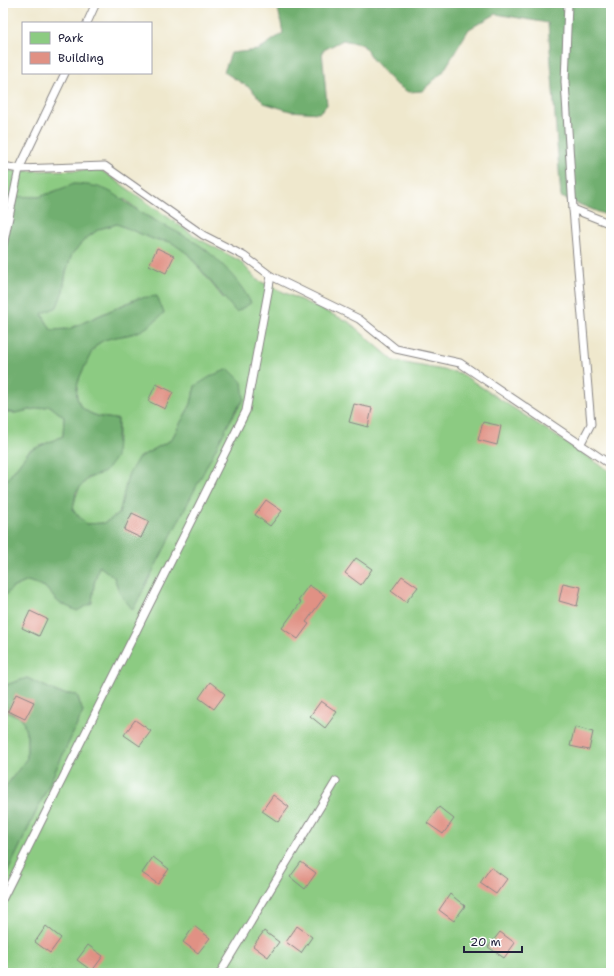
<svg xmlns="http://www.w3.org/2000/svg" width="614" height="976" font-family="'Shantell Sans',sans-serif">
<rect width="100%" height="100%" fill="#fff"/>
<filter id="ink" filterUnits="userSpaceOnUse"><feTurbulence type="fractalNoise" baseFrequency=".025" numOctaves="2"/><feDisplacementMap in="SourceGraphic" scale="8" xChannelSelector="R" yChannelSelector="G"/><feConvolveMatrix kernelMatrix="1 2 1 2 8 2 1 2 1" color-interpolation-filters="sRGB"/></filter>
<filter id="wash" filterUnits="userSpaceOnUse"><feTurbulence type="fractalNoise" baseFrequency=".012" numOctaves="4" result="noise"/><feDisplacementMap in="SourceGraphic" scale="16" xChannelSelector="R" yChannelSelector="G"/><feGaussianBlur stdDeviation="0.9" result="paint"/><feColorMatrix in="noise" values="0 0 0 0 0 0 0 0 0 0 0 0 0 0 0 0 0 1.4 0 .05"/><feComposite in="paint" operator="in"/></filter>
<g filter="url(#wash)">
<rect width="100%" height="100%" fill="#efe8cd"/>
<g fill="#8ccb82" stroke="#57765e">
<path d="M101 170 199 239 240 261 257 280 349 322 394 361 460 373 611 472V973H3V882L83 712 77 695 59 693 27 678 3 686V598L12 588 28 581 45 587 58 602 92 603 94 584 99 566 114 577 120 594 244 399 195 386 191 404 171 440 138 458 119 514 104 523 85 524 73 510C77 486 82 480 105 471L118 439V419C80 417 66 401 85 366 88 359 92 350 97 345 104 337 122 336 132 334L138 298 69 329 51 330 42 314 63 291 66 272 72 254 84 240 99 229 117 224 153 239 171 242 188 254 224 299 230 274 204 248 140 212 126 200 57 192 39 197 3 196V171Z"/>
<polygon points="50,406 64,417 63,436 29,451 3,485 3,411 15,413"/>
<polygon points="5,709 22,718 27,736 27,759 3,790 3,710"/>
</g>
<g fill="#71af70" stroke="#4a6856">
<polygon points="277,3 611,3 611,217 561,197 548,23 496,14 469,29 443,72 422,91 408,92 394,83 372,59 363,45 343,40 322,51 327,105 319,113 290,111 264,103 250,88 224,72 231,53 258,50 283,33"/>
<path d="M74 184C108 185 114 194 140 212 155 222 173 229 188 238 212 251 239 279 251 303L236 312 188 254 171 242 153 239 117 224 99 229 84 240 72 254 66 272 63 291 57 307 42 314 51 330 69 329 139 298 157 296 164 313C154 322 145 331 131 334 121 337 108 337 99 343 93 347 89 358 86 364 66 400 78 417 118 419L116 457 105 472 88 478 76 492 73 510 86 524 104 523 119 514 128 475 138 458 171 440 191 404 195 386 213 375 229 369 242 382 244 399 234 413 133 610 120 594 114 577 99 566 94 584 92 603 77 611 58 602 45 587 28 581 12 588 3 598V485L29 451 63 436 64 417 50 406 15 413 3 411V196L39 197Z"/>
<polygon points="27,678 59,693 77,695 83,712 3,882 3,790 27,758 27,736 22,718 3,710 3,686"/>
</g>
<g id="blocks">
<g fill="#e09184">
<polygon points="157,248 174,256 166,273 149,265"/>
<polygon points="156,384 173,392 165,409 148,401"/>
<polygon points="354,404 372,408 368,427 349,422"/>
<polygon points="483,422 501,426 497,445 478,440"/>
<polygon points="266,500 282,511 270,526 255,515"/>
<polygon points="132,513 149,521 141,538 124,530"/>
<polygon points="356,558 372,569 361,585 345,573"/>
<polygon points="402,576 418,587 406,602 391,591"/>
<polygon points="563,583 581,587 577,606 559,601"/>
<polygon points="309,585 325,596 306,622 309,624 298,639 282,628 301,602 298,600"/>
<polygon points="30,611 47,619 39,636 22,628"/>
<polygon points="210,682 225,694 214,709 199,698"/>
<polygon points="16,694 34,702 25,719 8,711"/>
<polygon points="321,701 337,712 325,728 310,716"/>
<polygon points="135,720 151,731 140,746 124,735"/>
<polygon points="575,727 593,732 589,750 570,746"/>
<polygon points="273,795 289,807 278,822 262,811"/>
<polygon points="439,807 454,819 443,834 427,823"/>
<polygon points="153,857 169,869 158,884 142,873"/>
<polygon points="301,862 316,873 305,889 290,877"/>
<polygon points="491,867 507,879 496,894 480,883"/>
<polygon points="450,894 465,906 454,921 439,910"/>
<polygon points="46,926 61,938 50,953 35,942"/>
<polygon points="194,926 210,938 198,953 183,942"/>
<polygon points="297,926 312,937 301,953 286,942"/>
<polygon points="264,931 279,942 268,957 253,946"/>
<polygon points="500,932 515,943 504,958 488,947"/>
<polygon points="88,945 103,956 92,971 77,960"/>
</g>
</g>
</g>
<g filter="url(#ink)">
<use href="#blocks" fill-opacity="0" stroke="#888584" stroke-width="1"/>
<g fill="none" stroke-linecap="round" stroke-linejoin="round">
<g stroke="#888584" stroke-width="9">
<g id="service">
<polyline points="568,3 565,82 573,209 591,424 580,445"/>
<polyline points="87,23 96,3"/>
<polyline points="3,166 19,169 105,166 203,235 244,256 271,276 359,319 396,349 460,363 611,465"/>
<polyline points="573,209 611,224"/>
<polyline points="3,246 19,169 65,73"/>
<polyline points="3,898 246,411 271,276"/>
<polyline points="220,973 336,781"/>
</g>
</g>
<use href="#service" stroke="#fff" stroke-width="7"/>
</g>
</g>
<rect width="614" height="976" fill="none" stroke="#fff" stroke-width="16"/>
<rect x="22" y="22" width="130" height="52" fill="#ffffff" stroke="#a7a7b1"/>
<rect x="30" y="32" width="20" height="12" fill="#8ccb82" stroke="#a7a7b1"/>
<text x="58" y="42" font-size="12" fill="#22223b">Park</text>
<rect x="30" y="52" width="20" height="12" fill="#e09184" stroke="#a7a7b1"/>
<text x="58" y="62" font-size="12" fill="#22223b">Building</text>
<path d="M464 946v6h58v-6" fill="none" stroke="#22223b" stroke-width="2"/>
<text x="470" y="946" font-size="12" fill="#22223b" stroke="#ffffff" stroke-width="3" paint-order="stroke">20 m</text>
</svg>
